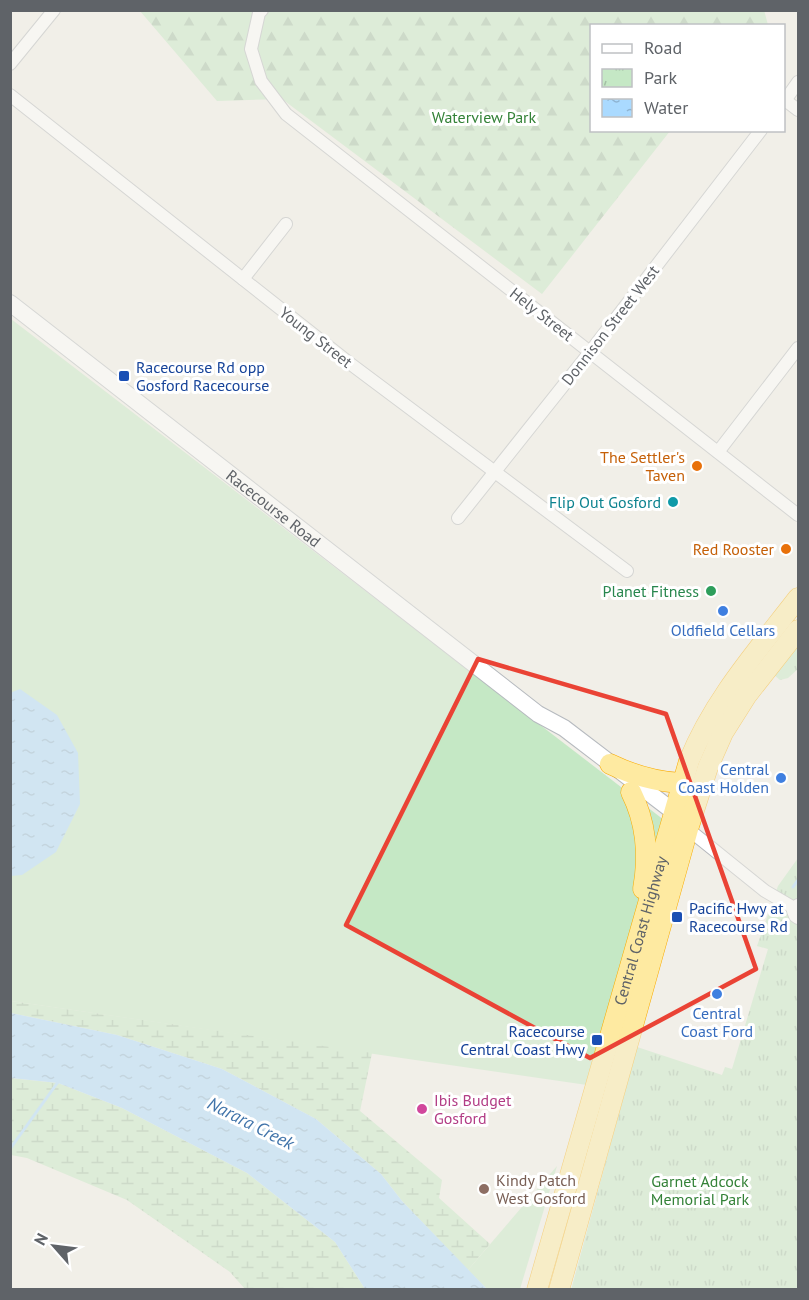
<svg xmlns="http://www.w3.org/2000/svg" width="809" height="1300" font-family="'PT Sans',sans-serif">
<defs>
<pattern id="forest-firs" width="22" height="20" patternUnits="userSpaceOnUse" patternTransform="scale(1.5)"><rect width="22" height="20" fill="#c5e8c5"/><path d="M5 1l3.5 6h-7zM16 11l3.5 6h-7z" fill="#a3c0a4"/></pattern>
<pattern id="wetland-marsh" width="20" height="14" patternUnits="userSpaceOnUse" patternTransform="scale(1.5)"><rect width="20" height="14" fill="#c5e8c5"/><path d="M1 5h8M5 5V1M11 12h8M15 12V8" fill="none" stroke="#a3c0a4"/></pattern>
<pattern id="park-tufts" width="24" height="20" patternUnits="userSpaceOnUse" patternTransform="scale(1.5)"><rect width="24" height="20" fill="#c5e8c5"/><path d="M3 7l-1-3M5 7V3M7 7l1-3M15 17l-1-3M17 17v-4M19 17l1-3" fill="none" stroke="#a3c0a4"/></pattern>
<pattern id="water-ripples" width="26" height="14" patternUnits="userSpaceOnUse" patternTransform="scale(1.5)"><rect width="26" height="14" fill="#aadaff"/><path d="M2 4q2-2 4 0t4 0M15 11q2-2 4 0t4 0" fill="none" stroke="#8eb4d2"/></pattern>
</defs>
<rect width="100%" height="100%" fill="#f1efe8"/>
<g fill="#c5e8c5">
<polygon points="11,319 664,820 594,1086 11,1001"/>
<polygon points="557,1166 520,1289 487,1289 468,1270"/>
</g>
<polygon fill="url(#forest-firs)" points="764,10 768,25 592,26 592,130 670,131 542,294 282,99 217,101 140,11"/>
<g fill="url(#wetland-marsh)">
<polygon points="11,1001 372,1053 360,1111 442,1180 439,1198 490,1244 468,1270 402,1201 381,1174 316,1119 222,1069 117,1035 11,1013"/>
<polygon points="10,1078 58,1083 122,1108 247,1173 335,1242 365,1289 245,1289 230,1272 127,1200 27,1158 11,1155"/>
</g>
<g fill="url(#park-tufts)">
<polygon points="798,643 798,669 788,678 780,680 773,674"/>
<polygon points="798,858 798,1289 571,1290 637,1047 722,1075 725,1067 732,1069 768,949 757,946 778,886"/>
</g>
<g fill="url(#water-ripples)">
<polygon points="20,689 57,715 78,753 80,804 56,852 22,875 11,876 10,693"/>
<polygon points="11,1013 117,1035 222,1069 316,1119 381,1174 402,1201 487,1289 365,1289 335,1242 247,1173 122,1108 58,1083 11,1078"/>
</g>
<g fill="none" stroke-linecap="round" stroke-linejoin="round">
<g stroke="#aadaff" stroke-width="3">
<polyline points="793,887 798,880"/>
<polyline points="10,1149 58,1082"/>
</g>
<g stroke="#b5b8bc" stroke-width="14">
<g id="minor">
<polyline points="262,10 259,13 251,49 261,81 286,114 798,515"/>
<polyline points="10,64 54,10"/>
<polyline points="10,95 348,362 627,571"/>
<polyline points="785,100 798,110"/>
<polyline points="784,102 798,82"/>
<polyline points="243,279 286,224"/>
<polyline points="718,452 798,348"/>
<polyline points="458,518 590,352 761,130"/>
<polyline points="688,829 765,891 794,908"/>
<polyline points="798,905 795,907 793,911 795,916 798,918"/>
</g>
</g>
<g stroke="#b6babf" stroke-width="18">
<g id="secondary">
<path id="s1" d="M10 303 538 714 564 728 674 812 682 822"/>
</g>
</g>
<g stroke="#f9ab00" stroke-width="21">
<g id="trunk">
<path d="M610 764C633 775 656 782 682 783"/>
<path d="M631 792C646 822 649 856 643 889"/>
<path id="s2" d="M537 1290 689 761C714 699 758 650 798 598"/>
<polyline points="559,1290 688,829 708,767 723,733 747,695 798,630"/>
</g>
</g>
<use href="#minor" stroke="#fff" stroke-width="12"/>
<use href="#secondary" stroke="#fff" stroke-width="16"/>
<use href="#trunk" stroke="#feeaa1" stroke-width="20"/>
</g>
<path d="M0 0H809V1300H0ZM478 659 666 714 756 969 590 1058 346 925Z" fill="#f1efe8" fill-opacity=".55" fill-rule="evenodd"/>
<path fill="none" stroke="#ea4335" stroke-width="4.5" stroke-linejoin="round" d="M478 659 666 714 756 969 590 1058 346 925Z"/>
<g fill="#1a4fb4" stroke="#fff" stroke-width="2">
<rect x="118" y="370" width="12" height="12" rx="3"/>
<rect x="671" y="911" width="12" height="12" rx="3"/>
<rect x="591" y="1034" width="12" height="12" rx="3"/>
</g>
<g fill="#e8710a" stroke="#fff" stroke-width="2">
<circle cx="697" cy="466" r="6"/>
<circle cx="786" cy="549" r="6"/>
</g>
<circle fill="#0f9aa8" stroke="#fff" stroke-width="2" cx="673" cy="502" r="6"/>
<circle fill="#2e9e5b" stroke="#fff" stroke-width="2" cx="711" cy="591" r="6"/>
<g fill="#3f7fe0" stroke="#fff" stroke-width="2">
<circle cx="723" cy="611" r="6"/>
<circle cx="781" cy="778" r="6"/>
<circle cx="717" cy="994" r="6"/>
</g>
<circle fill="#d1479c" stroke="#fff" stroke-width="2" cx="422" cy="1109" r="6"/>
<circle fill="#8d6e63" stroke="#fff" stroke-width="2" cx="484" cy="1189" r="6"/>
<g text-anchor="middle" dominant-baseline="central" stroke-width="6" stroke-linejoin="round" paint-order="stroke">
<g font-size="16" fill="#348238" stroke="#fff">
<text x="484" y="117">Waterview Park</text>
<text x="700" y="1181">Garnet Adcock<tspan x="700" dy="18">Memorial Park</tspan></text>
</g>
<g font-size="16" fill="#5f6368" stroke="#fff">
<text transform="translate(542 314) rotate(38)">Hely Street</text>
<text transform="translate(610 325) rotate(-52)">Donnison Street West</text>
<text transform="translate(316 337) rotate(38)">Young Street</text>
<text stroke="none"><textPath href="#s1" startOffset="334">Racecourse Road</textPath></text>
<text stroke="none"><textPath href="#s2" startOffset="374">Central Coast Highway</textPath></text>
</g>
<g font-size="16" fill="#164399" stroke="#fff" text-anchor="start">
<text x="136" y="367">Racecourse Rd opp<tspan x="136" dy="18">Gosford Racecourse</tspan></text>
<text x="689" y="908">Pacific Hwy at<tspan x="689" dy="18">Racecourse Rd</tspan></text>
<text x="585" y="1031" text-anchor="end">Racecourse<tspan x="585" dy="18">Central Coast Hwy</tspan></text>
</g>
<g font-size="16" fill="#c56008" stroke="#fff" text-anchor="end">
<text x="685" y="457">The Settler's<tspan x="685" dy="18">Taven</tspan></text>
<text x="774" y="549">Red Rooster</text>
</g>
<g font-size="16" fill="#0d838f" stroke="#fff" text-anchor="end">
<text x="661" y="502">Flip Out Gosford</text>
</g>
<g font-size="16" fill="#27864d" stroke="#fff" text-anchor="end">
<text x="699" y="591">Planet Fitness</text>
</g>
<g font-size="16" fill="#366cbe" stroke="#fff">
<text x="723" y="630">Oldfield Cellars</text>
<text x="769" y="769" text-anchor="end">Central<tspan x="769" dy="18">Coast Holden</tspan></text>
<text x="717" y="1013">Central<tspan x="717" dy="18">Coast Ford</tspan></text>
</g>
<g font-size="16" fill="#b23c85" stroke="#fff" text-anchor="start">
<text x="434" y="1100">Ibis Budget<tspan x="434" dy="18">Gosford</tspan></text>
</g>
<g font-size="16" fill="#785e54" stroke="#fff" text-anchor="start">
<text x="496" y="1180">Kindy Patch<tspan x="496" dy="18">West Gosford</tspan></text>
</g>
<g font-size="18" font-style="italic" fill="#4174aa" stroke="#fff">
<text transform="translate(251 1123) rotate(27)">Narara Creek</text>
</g>
</g>
<rect width="809" height="1300" fill="none" stroke="#5f6368" stroke-width="24"/>
<rect x="590" y="24" width="195" height="108" fill="#ffffff" stroke="#bfc1c3" stroke-width="1.5"/>
<rect x="602" y="44" width="30" height="9" fill="#ffffff" stroke="#bfc1c3" stroke-width="1.5"/>
<text x="644" y="54" font-size="18" fill="#5f6368">Road</text>
<rect x="602" y="69" width="30" height="18" fill="url(#park-tufts)" stroke="#bfc1c3" stroke-width="1.5"/>
<text x="644" y="84" font-size="18" fill="#5f6368">Park</text>
<rect x="602" y="99" width="30" height="18" fill="url(#water-ripples)" stroke="#bfc1c3" stroke-width="1.5"/>
<text x="644" y="114" font-size="18" fill="#5f6368">Water</text>
<g transform="translate(54 1246) rotate(298)" stroke="#ffffff" stroke-width="4.5" paint-order="stroke">
<path d="M0-4.5L10 22L0 15L-10 22Z" fill="#5f6368"/>
<text y="-9" font-size="16" font-weight="bold" text-anchor="middle" fill="#5f6368">N</text>
</g>
</svg>
